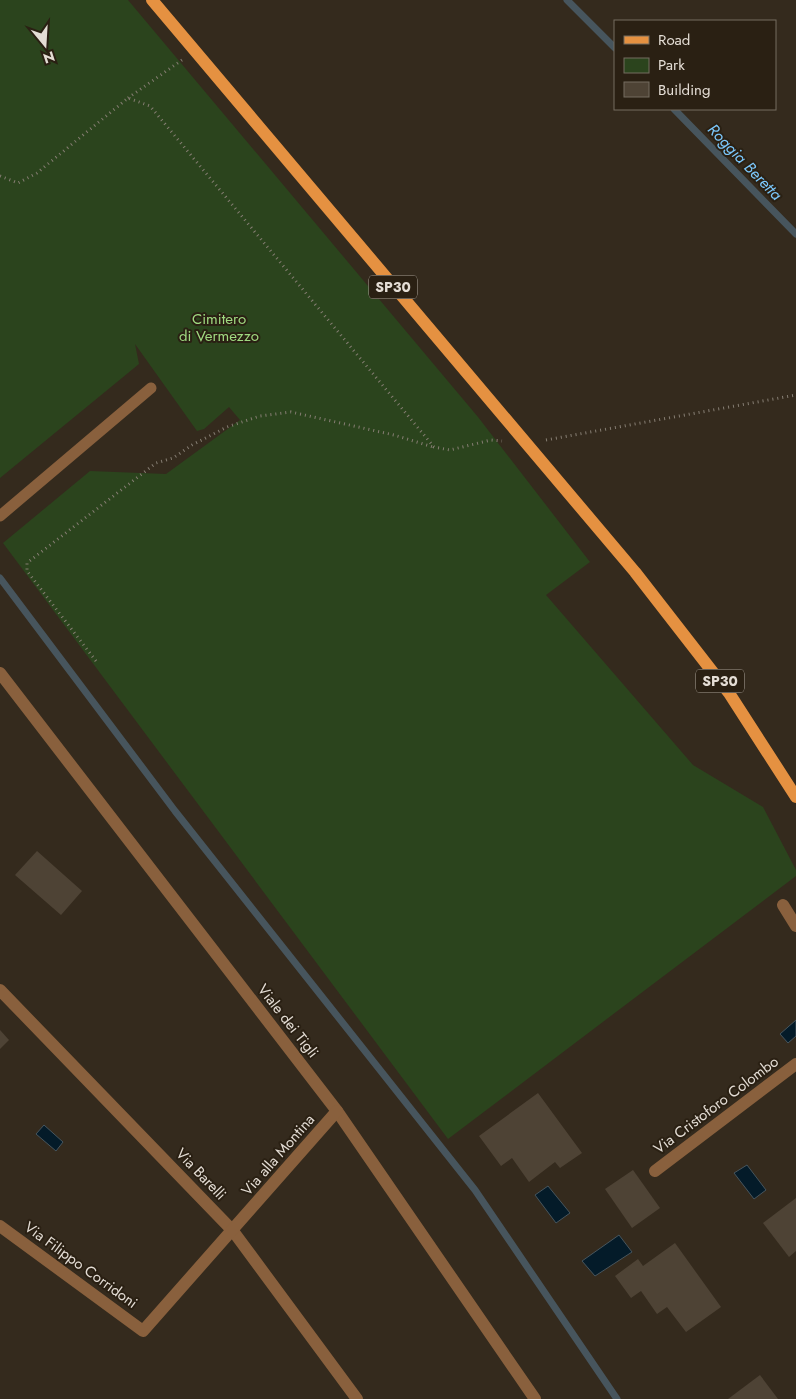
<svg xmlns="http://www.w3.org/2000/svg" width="796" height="1399" font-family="Jost,sans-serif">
<rect width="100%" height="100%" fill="#342a1d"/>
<polygon fill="#2b441d" points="0,0 128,0 478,417 590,562 546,595 693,765 763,807 796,870 796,876 448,1139 3,543 90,471 166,474 240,420 229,407 204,429 197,431 135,344 139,364 0,478"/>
<g fill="#041b29" stroke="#47555d">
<polygon points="796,1020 796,1036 788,1043 780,1034"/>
<polygon points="44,1125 63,1142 56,1151 36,1134"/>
<polygon points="747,1165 766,1190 754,1199 734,1173"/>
<polygon points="548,1186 570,1213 556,1223 535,1195"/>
<polygon points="619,1235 632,1252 595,1276 582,1261"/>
</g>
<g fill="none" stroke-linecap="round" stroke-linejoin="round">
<g stroke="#47555d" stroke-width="7">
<polyline points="567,0 615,48"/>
<polyline points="674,109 796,234"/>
<polyline points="0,578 175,811 475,1190 617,1399"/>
</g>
</g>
<g fill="#4e4335">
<polygon points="37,851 82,891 61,915 15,875"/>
<polygon points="0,1030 9,1040 0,1049"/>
<polygon points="538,1093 582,1153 560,1168 555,1162 529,1182 512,1158 501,1166 479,1136"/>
<polygon points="633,1170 660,1208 632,1228 605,1189"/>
<polygon points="796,1198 796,1251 789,1257 763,1223"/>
<polygon points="675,1243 721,1307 686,1332 667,1307 657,1314 641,1291 631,1298 615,1276 638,1259 643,1266"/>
<polygon points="760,1375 778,1399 728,1399"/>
</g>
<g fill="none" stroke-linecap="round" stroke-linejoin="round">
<g stroke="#867e73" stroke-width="3" stroke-dasharray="1 4" stroke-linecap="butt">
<polyline points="128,98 182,60"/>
<polyline points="0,176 18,183 37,173 128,98 150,106 434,447 450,450 491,440 502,441"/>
<polyline points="546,440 796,395"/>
<polyline points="96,661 27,571 27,563 156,463 173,458 192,445 227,427 260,416 291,412 394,435 433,447"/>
</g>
<polyline stroke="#89603d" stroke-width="11" points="0,516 151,388"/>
<g stroke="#89603d" stroke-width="12">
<polyline points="0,673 337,1111 535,1399"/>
<polyline points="783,905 796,926"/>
<polyline points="0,990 233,1231 357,1399"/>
<polyline points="655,1171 796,1064"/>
<polyline points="0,1226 143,1331 337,1111"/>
</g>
<polyline stroke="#e59141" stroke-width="12" points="152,0 635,572 729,693 796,797"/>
</g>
<g text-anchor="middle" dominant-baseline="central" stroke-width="4" stroke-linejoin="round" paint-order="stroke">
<g fill="#2a2013" stroke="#aca49b" stroke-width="1">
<rect x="369" y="275.5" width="48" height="23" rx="4"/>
<rect x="696" y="669.5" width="48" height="23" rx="4"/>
</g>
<g font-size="14" font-weight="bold" fill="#e4ddd5">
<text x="393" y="287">SP30</text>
<text x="720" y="681">SP30</text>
</g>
<g font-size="15" fill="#a0da81" stroke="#2a2013">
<text x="219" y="319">Cimitero<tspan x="219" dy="17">di Vermezzo</tspan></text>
</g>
<g font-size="15" fill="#e4ddd5" stroke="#2a2013">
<text transform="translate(288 1021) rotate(52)">Viale dei Tigli</text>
<text transform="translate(716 1105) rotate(-37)">Via Cristoforo Colombo</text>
<text transform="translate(278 1155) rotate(-49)">Via alla Montina</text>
<text transform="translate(201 1174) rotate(46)">Via Barelli</text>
<text transform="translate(81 1265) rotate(36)">Via Filippo Corridoni</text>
</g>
<g font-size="16" font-style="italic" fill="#7cc8fc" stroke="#2a2013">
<text transform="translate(745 162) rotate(46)">Roggia Beretta</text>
</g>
</g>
<rect x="614" y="20" width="162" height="90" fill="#2a2013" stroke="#746c61"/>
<rect x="624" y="36" width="25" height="8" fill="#e59141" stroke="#746c61"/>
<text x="658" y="45" font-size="15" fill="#e4ddd5">Road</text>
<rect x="624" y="58" width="25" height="15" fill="#2b441d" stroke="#746c61"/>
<text x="658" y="70" font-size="15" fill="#e4ddd5">Park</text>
<rect x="624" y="82" width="25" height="15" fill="#4e4335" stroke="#746c61"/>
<text x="658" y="95" font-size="15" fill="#e4ddd5">Building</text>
<g transform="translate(45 45) rotate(162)" stroke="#2a2013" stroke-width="4" paint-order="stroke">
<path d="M0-4L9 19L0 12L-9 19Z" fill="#e4ddd5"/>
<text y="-8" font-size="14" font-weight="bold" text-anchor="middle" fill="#e4ddd5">N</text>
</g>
</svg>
